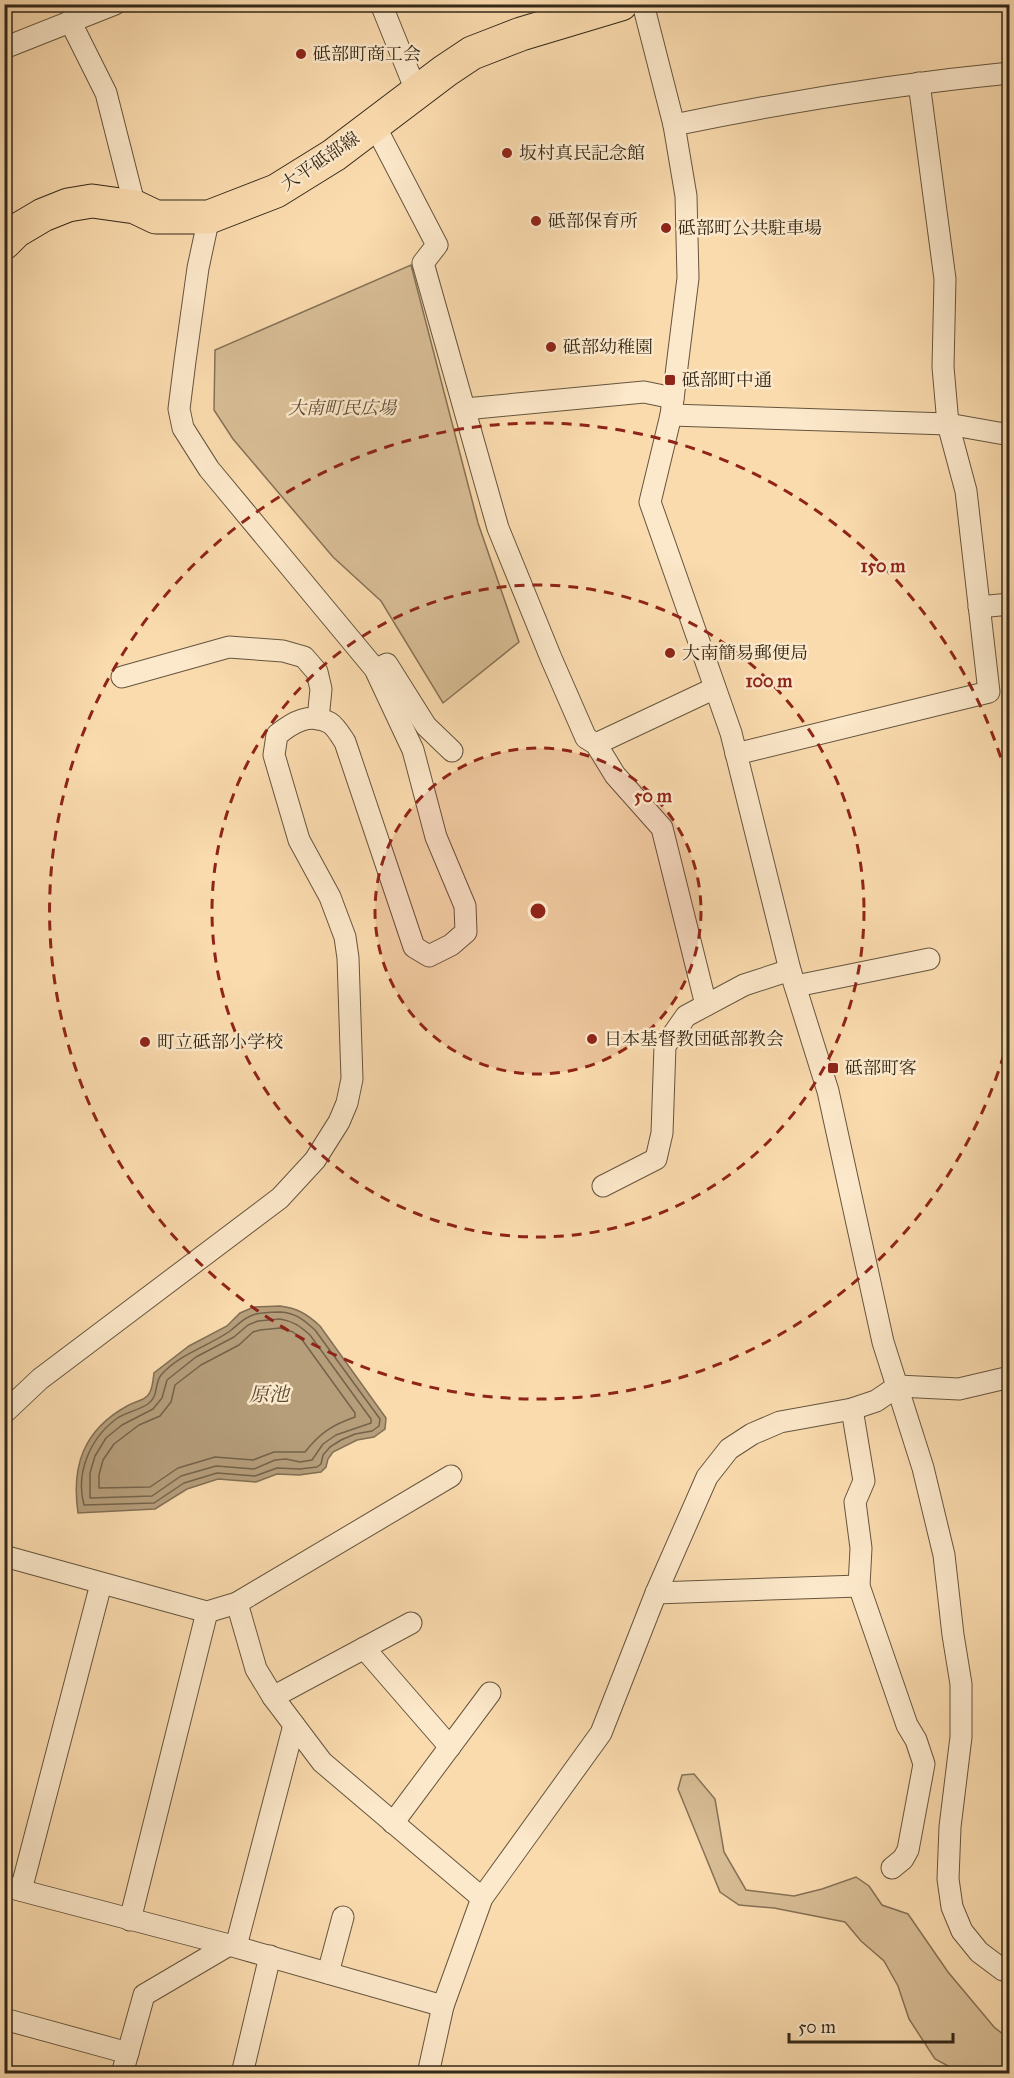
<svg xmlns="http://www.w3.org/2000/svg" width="1014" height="2078" font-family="'IM FELL Great Primer','Noto Serif JP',serif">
<rect width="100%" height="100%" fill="#fadbae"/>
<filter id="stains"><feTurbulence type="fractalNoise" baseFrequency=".00333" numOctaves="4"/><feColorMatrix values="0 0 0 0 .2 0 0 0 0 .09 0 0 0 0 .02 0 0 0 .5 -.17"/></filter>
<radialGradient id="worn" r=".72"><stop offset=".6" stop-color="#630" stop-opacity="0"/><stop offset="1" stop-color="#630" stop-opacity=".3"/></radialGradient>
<g fill="#d8bd95" stroke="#867257" stroke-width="1.5">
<polygon points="411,265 478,523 519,642 443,703 381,601 333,557 233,439 214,410 215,350"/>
<polygon points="694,1774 715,1799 724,1852 746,1890 794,1896 822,1889 856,1877 869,1886 882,1905 908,1914 948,1972 994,2027 1009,2039 1009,2073 961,2073 935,2059 909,2019 898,1986 884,1961 861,1941 845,1922 774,1908 739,1905 720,1892 678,1789 682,1775"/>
</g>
<path fill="#b69e7b" stroke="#826f54" stroke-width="1.5" d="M280 1306C297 1308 307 1314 320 1326L386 1418 385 1429 374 1437 357 1440 333 1452 328 1459 326 1467 321 1472 299 1475 277 1474 256 1482 218 1479 187 1489 155 1509 78 1513C71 1465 84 1430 127 1406 135 1401 146 1401 150 1392 153 1386 153 1379 154 1373L189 1346 227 1326 240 1313 254 1307Z"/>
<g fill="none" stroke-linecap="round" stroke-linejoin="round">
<g stroke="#74634a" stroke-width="1.5">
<path d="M280 1312C296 1313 304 1320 315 1330L380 1419 379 1426 372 1431 355 1434 341 1440 330 1447 323 1455 321 1464 317 1467 300 1469 277 1468 255 1476 217 1473 184 1483 154 1503 84 1505C75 1472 91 1436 119 1417 128 1412 141 1409 148 1404 159 1396 154 1384 161 1375 179 1354 209 1346 230 1331 238 1325 243 1318 253 1315 261 1312 271 1312 280 1312Z"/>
<path d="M280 1319C293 1321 300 1326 310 1335L371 1419V1423L336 1435 323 1444 312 1460 300 1462 286 1459 275 1460 254 1469 216 1466 181 1476 152 1496 90 1498V1473L95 1456 106 1438 122 1425 153 1409 162 1398 167 1380 196 1357 234 1337 248 1325 258 1321Z"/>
<path d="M280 1328 293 1332 303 1341 355 1413V1417C332 1425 320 1433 305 1452H274L253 1460 215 1457 178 1468 150 1487 99 1488V1475L103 1460 114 1444 139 1425 160 1416 171 1402 175 1385 201 1365 239 1345 253 1332 260 1330Z"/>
</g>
<g stroke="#65553e" stroke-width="23">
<g id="minor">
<polyline points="381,4 417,93"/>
<polyline points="643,4 674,125 686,196 688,278 671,415 650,502 731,733 790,970 828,1091 883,1342 923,1468 944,1555 953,1635 961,1684 961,1737 950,1827 948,1879 952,1907 962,1931 979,1952 1003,1970 1010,1972"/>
<polyline points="70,21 106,93 135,207"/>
<polyline points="4,48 115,4"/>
<polyline points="374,124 437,245 423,263 498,528 551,658 586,738 596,744 615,775 662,828 706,1005"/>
<path d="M674 125C785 102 897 84 1010 73"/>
<polyline points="465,409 644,392 673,398"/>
<polyline points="671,415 948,424 1010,435"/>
<polyline points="979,607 1010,604"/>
<polyline points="376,669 387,664 426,726 452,751"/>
<polyline points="122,677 229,647 283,651 304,657 317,672 321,689 318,719"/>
<polyline points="596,744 715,688"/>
<polyline points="736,754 989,692 966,491 948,424 943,367 945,279 919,83"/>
<polyline points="796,986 929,959"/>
<polyline points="603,1186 656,1159 662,1133 665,1046 686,1016 744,985 790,970"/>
<polyline points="852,1409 864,1481 855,1502 861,1548 859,1586 907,1725 916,1740 924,1764 908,1850 903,1859 892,1868"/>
<path d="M4 1413 40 1379 280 1198 315 1160 339 1122 347 1103 352 1079 348 958 345 937 330 897 299 840 274 755 277 735C293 722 310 712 330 723 336 727 341 736 345 742L414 947 429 956 451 945 466 932 465 906 436 837 413 750 375 669 209 469 183 428 179 409 185 361 198 268 209 217"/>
<polyline points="4,1556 207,1612 237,1603 451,1476"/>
<polyline points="656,1593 859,1586"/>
<polyline points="237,1603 256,1669 273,1697 322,1762 482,1898"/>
<polyline points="364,1648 450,1747"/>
<polyline points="273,1697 411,1623"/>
<polyline points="393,1823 490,1693"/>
<polyline points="4,1886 229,1945 443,2006 482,1898 601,1733 656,1593 707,1477 729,1449 752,1434 780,1422 852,1409 876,1401 898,1386 959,1389 1010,1377"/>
<polyline points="21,1890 101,1584"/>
<polyline points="130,1920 207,1612"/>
<polyline points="236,1946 294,1725"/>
<polyline points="328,1973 343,1917"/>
<polyline points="4,2019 128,2053"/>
<polyline points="122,2074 144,1995 229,1945"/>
<polyline points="242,2074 270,1956"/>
<polyline points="428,2074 443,2006"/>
</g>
</g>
<g stroke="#332819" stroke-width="35">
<polyline id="primary" points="4,243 16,231 43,215 68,205 92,201 135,207 156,217 209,217 276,191 334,155 445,71 472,53 521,34 621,4"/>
</g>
<use href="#minor" stroke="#fce8ca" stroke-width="21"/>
<use href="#primary" stroke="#fadbae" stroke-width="33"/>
</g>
<circle cx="538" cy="911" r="163" fill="#8f2418" fill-opacity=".12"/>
<g fill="none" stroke="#8f2418" stroke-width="3" stroke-dasharray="10 8">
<circle cx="538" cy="911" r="163"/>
<circle cx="538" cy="911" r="326"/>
<path d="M1009 1037A488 488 0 1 1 1009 785"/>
</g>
<g fill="#8f2418" stroke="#fce8ca" stroke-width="2">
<circle cx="301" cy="54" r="6"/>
<circle cx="507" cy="153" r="6"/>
<circle cx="536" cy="221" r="6"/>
<circle cx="666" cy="228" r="6"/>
<circle cx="551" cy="347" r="6"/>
<rect x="664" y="374" width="12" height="12" rx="3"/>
<circle cx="670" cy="653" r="6"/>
<circle cx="592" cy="1039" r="6"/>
<circle cx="145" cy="1042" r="6"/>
<rect x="827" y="1062" width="12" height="12" rx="3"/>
</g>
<g text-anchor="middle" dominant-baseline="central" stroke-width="5" stroke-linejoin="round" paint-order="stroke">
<g font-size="18" fill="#332819" stroke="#fce8ca" text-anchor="start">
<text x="313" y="54">砥部町商工会</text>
<text x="519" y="153">坂村真民記念館</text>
<text x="548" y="221">砥部保育所</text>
<text x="678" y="228">砥部町公共駐車場</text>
<text x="563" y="347">砥部幼稚園</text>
<text x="682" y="380">砥部町中通</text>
<text x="682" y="653">大南簡易郵便局</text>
<text x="604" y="1039">日本基督教団砥部教会</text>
<text x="157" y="1042">町立砥部小学校</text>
<text x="845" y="1068">砥部町客</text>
</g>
<g font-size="18" fill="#332819" stroke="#fce8ca">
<text transform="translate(320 161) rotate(-34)">大平砥部線</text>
</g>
<g font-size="18" font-style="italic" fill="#5c4d38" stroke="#fce8ca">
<text x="342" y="408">大南町民広場</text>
</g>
<g font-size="20" font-style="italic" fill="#5a4b36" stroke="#fce8ca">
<text x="269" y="1394">原池</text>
</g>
</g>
<circle cx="538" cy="911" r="9" fill="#8f2418" stroke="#fce8ca" stroke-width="3"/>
<g font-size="18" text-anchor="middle" font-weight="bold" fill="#8f2418" stroke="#fce8ca" stroke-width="5" stroke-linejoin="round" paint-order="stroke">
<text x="883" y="572">150 m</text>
<text x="769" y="687">100 m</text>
<text x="653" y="802">50 m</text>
</g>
<rect width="1014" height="2078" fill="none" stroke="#fadbae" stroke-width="24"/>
<rect x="6" y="6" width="1002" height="2066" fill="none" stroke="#332819" stroke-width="3"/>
<rect x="12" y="12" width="990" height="2054" fill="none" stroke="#332819" stroke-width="1.5"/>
<path d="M789 2033v9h164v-9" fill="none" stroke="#332819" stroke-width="3"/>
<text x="798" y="2033" font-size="18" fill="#332819" stroke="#fce8ca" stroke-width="4.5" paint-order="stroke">50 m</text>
<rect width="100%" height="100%" filter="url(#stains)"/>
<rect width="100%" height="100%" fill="url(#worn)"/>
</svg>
